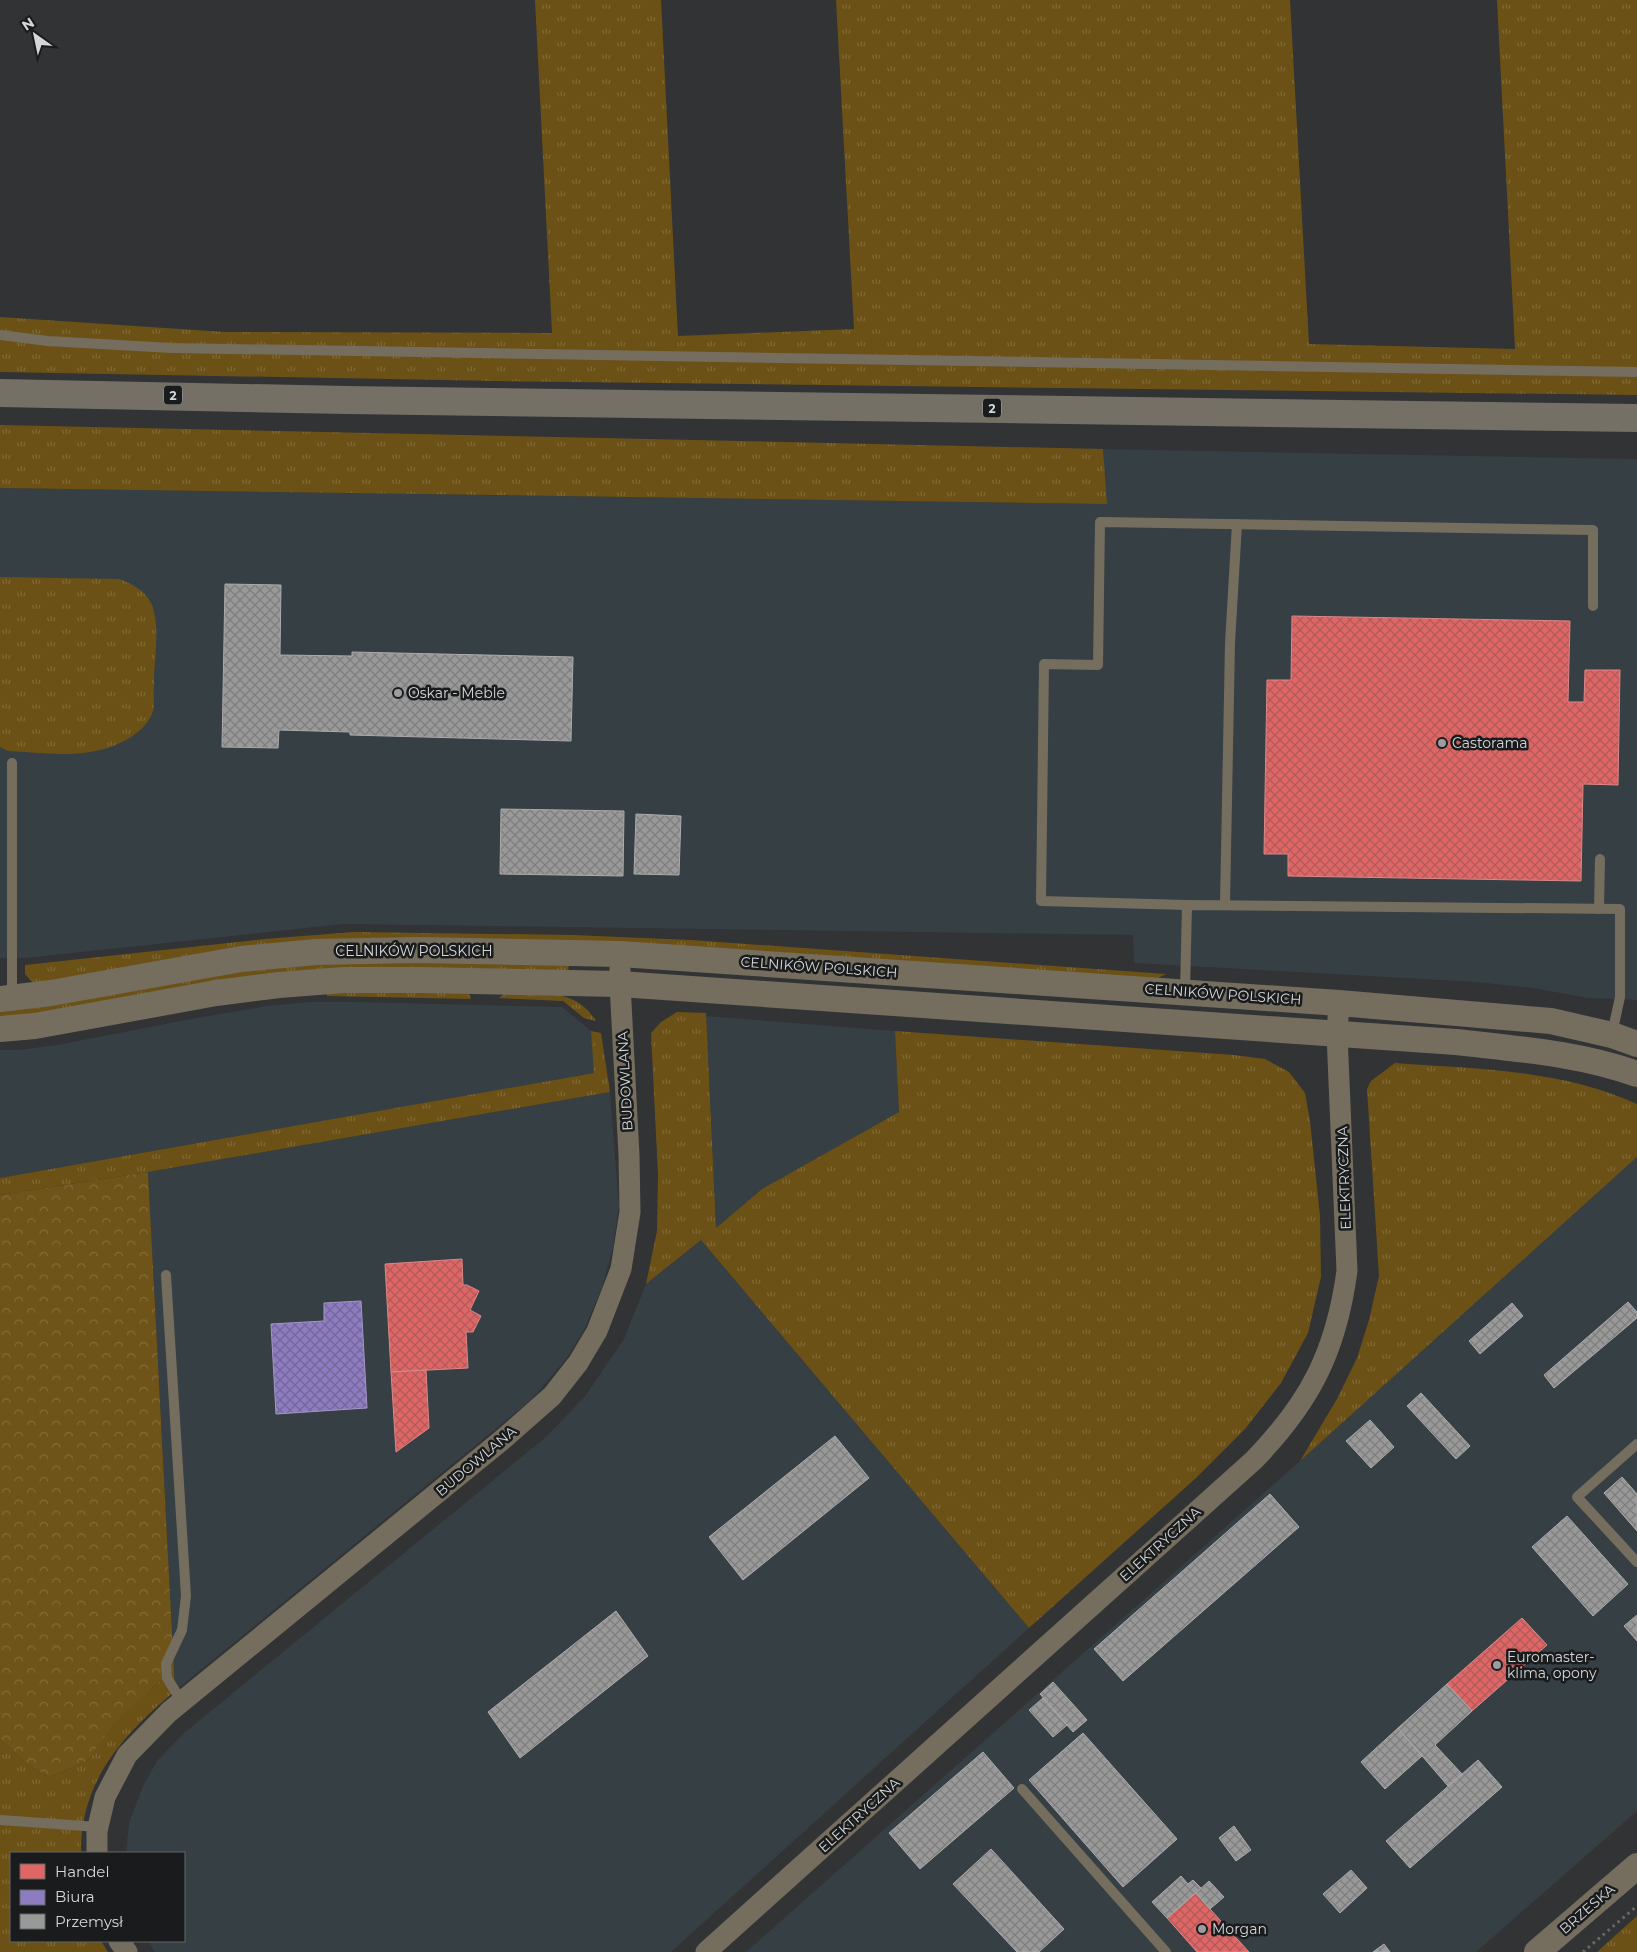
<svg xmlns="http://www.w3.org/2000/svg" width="1637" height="1952" font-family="Montserrat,sans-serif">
<defs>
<pattern id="grass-tufts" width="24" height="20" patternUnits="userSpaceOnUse" patternTransform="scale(1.25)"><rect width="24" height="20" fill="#6b5115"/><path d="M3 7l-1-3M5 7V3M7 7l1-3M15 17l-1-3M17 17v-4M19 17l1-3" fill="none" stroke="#7f6936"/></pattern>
<pattern id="forest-crowns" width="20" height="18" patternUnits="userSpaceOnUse" patternTransform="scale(1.25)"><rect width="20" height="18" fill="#6e5418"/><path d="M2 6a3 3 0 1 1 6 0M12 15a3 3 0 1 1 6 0" fill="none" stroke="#826c39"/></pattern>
<pattern id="shops-cross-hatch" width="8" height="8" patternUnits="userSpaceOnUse" patternTransform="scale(1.25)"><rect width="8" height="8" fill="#e06666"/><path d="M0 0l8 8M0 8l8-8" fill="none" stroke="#b05b5b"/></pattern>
<pattern id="offices-cross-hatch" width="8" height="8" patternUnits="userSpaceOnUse" patternTransform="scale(1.25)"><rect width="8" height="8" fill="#8e7cc3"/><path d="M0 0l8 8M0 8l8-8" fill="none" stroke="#736796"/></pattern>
<pattern id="industry-cross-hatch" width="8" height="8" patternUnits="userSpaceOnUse" patternTransform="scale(1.25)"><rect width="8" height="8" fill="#999"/><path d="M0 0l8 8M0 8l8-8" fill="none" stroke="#7e7e7f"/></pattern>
</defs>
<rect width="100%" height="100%" fill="#313335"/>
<g fill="#363f44">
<polygon points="1103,449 1637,459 1637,1000 1588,998 1533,988 1475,982 1134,963 1133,935 344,924 25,958 0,958 0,488 1106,504"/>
<polygon points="309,1002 356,1002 562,1007 591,1031 595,1073 0,1178 0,1050 18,1050 57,1045 191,1019 267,1006"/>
<polygon points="706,1016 895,1031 899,1112 762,1189 716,1228"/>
<polygon points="610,1092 619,1206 613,1248 602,1288 585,1328 567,1358 531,1400 175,1691 148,1172"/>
<polygon points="1637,1157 1637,1811 1476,1952 746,1952 1300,1461"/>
<polygon points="701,1240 1029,1628 671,1952 155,1952 148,1941 184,1941 184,1853 126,1853 129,1823 143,1786 157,1761 184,1733 546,1437 586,1395 624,1339 646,1284"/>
</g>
<g fill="url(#grass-tufts)">
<polygon points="535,0 661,0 678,336 854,329 836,0 1290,0 1309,344 1515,349 1497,0 1637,0 1637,395 496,381 0,372 0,317 225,332 552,333"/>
<polygon points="0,425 1103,449 1107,504 0,488"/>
<path d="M0 577 119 579C133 584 148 592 153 608 160 631 154 660 154 684 153 693 155 703 153 711 150 722 140 731 131 737 95 761 48 753 8 751L0 747Z"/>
<polygon points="354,932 573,935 691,940 1166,974 1156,979 571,942 37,983 31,981 25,974 25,965 265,939"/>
<polygon points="331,962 569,963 568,973 0,1018 0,1009 231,972"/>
<polygon points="327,992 460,992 470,995 471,999 327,996"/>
<path d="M505 993C540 994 575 987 596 1021L584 1018 563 1001 499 998Z"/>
<polygon points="677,1012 706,1013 716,1228 762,1189 899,1112 895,1031 1234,1055 1265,1059 1289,1072 1305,1093 1310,1121 1320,1216 1321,1277 1308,1333 1281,1383 1245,1429 1196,1478 1029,1628 701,1240 646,1284 657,1231 658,1175 651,1033 661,1022"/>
<polygon points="591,1031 601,1033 610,1092 148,1172 0,1195 0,1178 594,1073"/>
<path d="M1395 1063C1476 1069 1561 1069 1637 1104V1157L1300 1461 1337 1399 1357 1358 1369 1320 1379 1276 1367 1089 1371 1081Z"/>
<path d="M174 1671 175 1691C123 1735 80 1781 81 1853H11V1941H101L108 1952H0V1739L27 1764 49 1777 87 1761 110 1727 154 1686Z"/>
<polygon points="1637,1916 1637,1952 1597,1952"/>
</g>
<polygon fill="url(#forest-crowns)" points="148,1172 174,1671 154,1686 111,1727 87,1761 49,1777 27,1764 0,1739 0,1195"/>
<g fill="url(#shops-cross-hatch)" stroke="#dc8888">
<polygon points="1292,616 1570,621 1568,702 1584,702 1585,670 1620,670 1618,785 1583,784 1581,881 1288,876 1288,854 1264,854 1267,680 1291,680"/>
<polygon points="462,1259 463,1285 467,1285 479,1291 470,1310 481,1316 473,1332 466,1332 468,1368 391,1372 385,1264"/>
<polygon points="426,1370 429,1428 396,1452 391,1372"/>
<polygon points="1522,1618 1547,1645 1472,1711 1447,1684"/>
<polygon points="1196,1893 1210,1909 1249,1952 1197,1952 1167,1918"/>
</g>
<polygon fill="url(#offices-cross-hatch)" stroke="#a397c9" points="361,1301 367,1408 276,1414 271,1324 324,1321 324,1303"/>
<g fill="url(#industry-cross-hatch)" stroke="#ababac">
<polygon points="225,584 281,585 280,655 352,656 352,652 573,657 571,741 350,735 350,732 279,730 278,748 222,747"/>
<polygon points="501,809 624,811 623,876 500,874"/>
<polygon points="636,814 681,816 679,875 634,874"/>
<polygon points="1628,1302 1637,1312 1637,1318 1554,1388 1544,1375"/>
<polygon points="1512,1303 1523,1316 1480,1354 1469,1341"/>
<polygon points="1421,1393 1470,1446 1456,1459 1407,1406"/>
<polygon points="1370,1420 1394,1447 1371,1468 1346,1441"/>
<polygon points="835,1436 869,1478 743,1580 709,1537"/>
<polygon points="1622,1477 1637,1494 1637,1531 1604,1493"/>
<polygon points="1270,1494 1299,1527 1123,1681 1094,1649"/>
<polygon points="1567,1516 1628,1584 1593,1616 1532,1547"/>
<polygon points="616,1611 648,1656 520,1758 488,1712"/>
<polygon points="1637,1615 1637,1641 1624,1626"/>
<polygon points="1053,1682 1087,1720 1073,1732 1040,1694"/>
<polygon points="1447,1684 1472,1711 1435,1745 1462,1774 1448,1786 1398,1728"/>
<polygon points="1043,1698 1067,1725 1053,1737 1029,1710"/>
<polygon points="1398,1728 1422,1756 1385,1789 1361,1762"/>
<polygon points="1083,1733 1177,1839 1123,1887 1029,1780"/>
<polygon points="983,1752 1014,1788 920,1869 889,1833"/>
<polygon points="1478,1760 1502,1787 1410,1868 1386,1841"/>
<polygon points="1234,1826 1251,1850 1236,1861 1219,1838"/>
<polygon points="991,1849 1064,1929 1039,1952 1017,1952 953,1884"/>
<polygon points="1351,1870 1367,1888 1340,1913 1323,1894"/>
<polygon points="1181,1876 1188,1884 1193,1880 1201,1888 1167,1918 1152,1902"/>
<polygon points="1209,1881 1224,1897 1210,1909 1196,1893"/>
<polygon points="1384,1944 1390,1952 1373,1952"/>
</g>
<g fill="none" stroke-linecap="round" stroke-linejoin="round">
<polyline stroke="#6d6960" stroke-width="3" stroke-dasharray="2.5 4" stroke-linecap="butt" points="1583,1952 1637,1906"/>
<g stroke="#756e5e" stroke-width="10">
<polyline points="0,335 48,341 171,348 1637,372"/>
<polyline points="12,763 12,997"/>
<polyline points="1187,905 1041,901 1044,664 1098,665 1100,522 1593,530 1593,606"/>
<polyline points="1225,905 1230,643 1237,524"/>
<polyline points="1599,909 1600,859"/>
<polyline points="1185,992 1187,905 1620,909 1620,997 1612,1034"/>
<polyline points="166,1275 186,1596 182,1630 166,1664 167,1678 182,1702"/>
<polyline points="1637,1444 1577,1497 1637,1562"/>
<polyline points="1022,1789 1166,1952"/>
<polyline points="0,1820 98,1827"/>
</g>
<g stroke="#756e5e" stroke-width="21">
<polyline points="97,1853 97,1831 105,1797 127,1755 169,1712 502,1440 552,1396 578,1363 597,1331 621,1269 630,1212 629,1155 620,984 620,954"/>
<polyline points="119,1941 127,1952"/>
<path d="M706 1952 1254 1460C1310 1402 1336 1352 1347 1271L1337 1034 1339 1003"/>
</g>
<g stroke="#756e5e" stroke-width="26">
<polyline points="0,999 51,993 241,959 316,952 418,950 620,954 1339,1003 1551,1021 1612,1035 1637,1044"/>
<path d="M0 1029 35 1026 216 993 279 985 344 980H419L620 984 1456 1042C1517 1049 1578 1053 1637 1074"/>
<polyline points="1537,1952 1637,1866"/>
</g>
<polyline stroke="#747066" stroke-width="28" points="0,393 347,400 1637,418"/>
</g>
<g fill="#9b9d9f" stroke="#191b1c" stroke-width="2">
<circle cx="398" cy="693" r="5"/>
<circle cx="1442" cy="743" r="5"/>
<circle cx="1497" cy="1665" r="5"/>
<circle cx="1202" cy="1929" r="5"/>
</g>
<g text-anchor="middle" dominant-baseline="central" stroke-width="5" stroke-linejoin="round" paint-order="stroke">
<g fill="#191b1c" stroke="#9c9ea0" stroke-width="1">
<rect x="164" y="385.5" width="18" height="19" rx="4"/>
<rect x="983" y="398.5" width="18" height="19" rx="4"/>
</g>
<g font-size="12" font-weight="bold" fill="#d4d6d8">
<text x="173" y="395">2</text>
<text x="992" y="408">2</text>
</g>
<g font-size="14" fill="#d4d6d8" stroke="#191b1c" text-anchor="start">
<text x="408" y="693">Oskar - Meble</text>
<text x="1452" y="743">Castorama</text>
<text x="1507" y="1657">Euromaster-<tspan x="1507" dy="16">klima, opony</tspan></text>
<text x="1212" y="1929">Morgan</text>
</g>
<g font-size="14" fill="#d4d6d8" stroke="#191b1c">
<text x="414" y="951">CELNIKÓW POLSKICH</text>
<text transform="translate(819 967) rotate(4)">CELNIKÓW POLSKICH</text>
<text transform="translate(1223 994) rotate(4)">CELNIKÓW POLSKICH</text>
<text transform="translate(625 1081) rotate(-93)">BUDOWLANA</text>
<text transform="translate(1344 1178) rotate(-92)">ELEKTRYCZNA</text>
<text transform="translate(476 1461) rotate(-40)">BUDOWLANA</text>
<text transform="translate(1160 1544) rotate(-42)">ELEKTRYCZNA</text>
<text transform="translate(859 1815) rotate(-42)">ELEKTRYCZNA</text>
<text transform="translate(1587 1909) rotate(-41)">BRZESKA</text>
</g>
</g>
<rect x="10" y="1852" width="175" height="90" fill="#191b1c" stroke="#646667"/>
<rect x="20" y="1864" width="25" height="15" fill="#e06666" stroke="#646667"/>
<text x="55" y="1877" font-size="15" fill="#d4d6d8">Handel</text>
<rect x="20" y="1890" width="25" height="15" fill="#8e7cc3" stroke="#646667"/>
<text x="55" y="1902" font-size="15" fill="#d4d6d8">Biura</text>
<rect x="20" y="1914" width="25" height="15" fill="#999999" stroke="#646667"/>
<text x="55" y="1927" font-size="15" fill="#d4d6d8">Przemysł</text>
<g transform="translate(35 35) rotate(327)" stroke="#191b1c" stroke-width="4" paint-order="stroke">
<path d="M0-4L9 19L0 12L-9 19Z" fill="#d4d6d8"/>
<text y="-8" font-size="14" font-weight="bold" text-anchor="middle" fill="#d4d6d8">N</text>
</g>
</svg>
